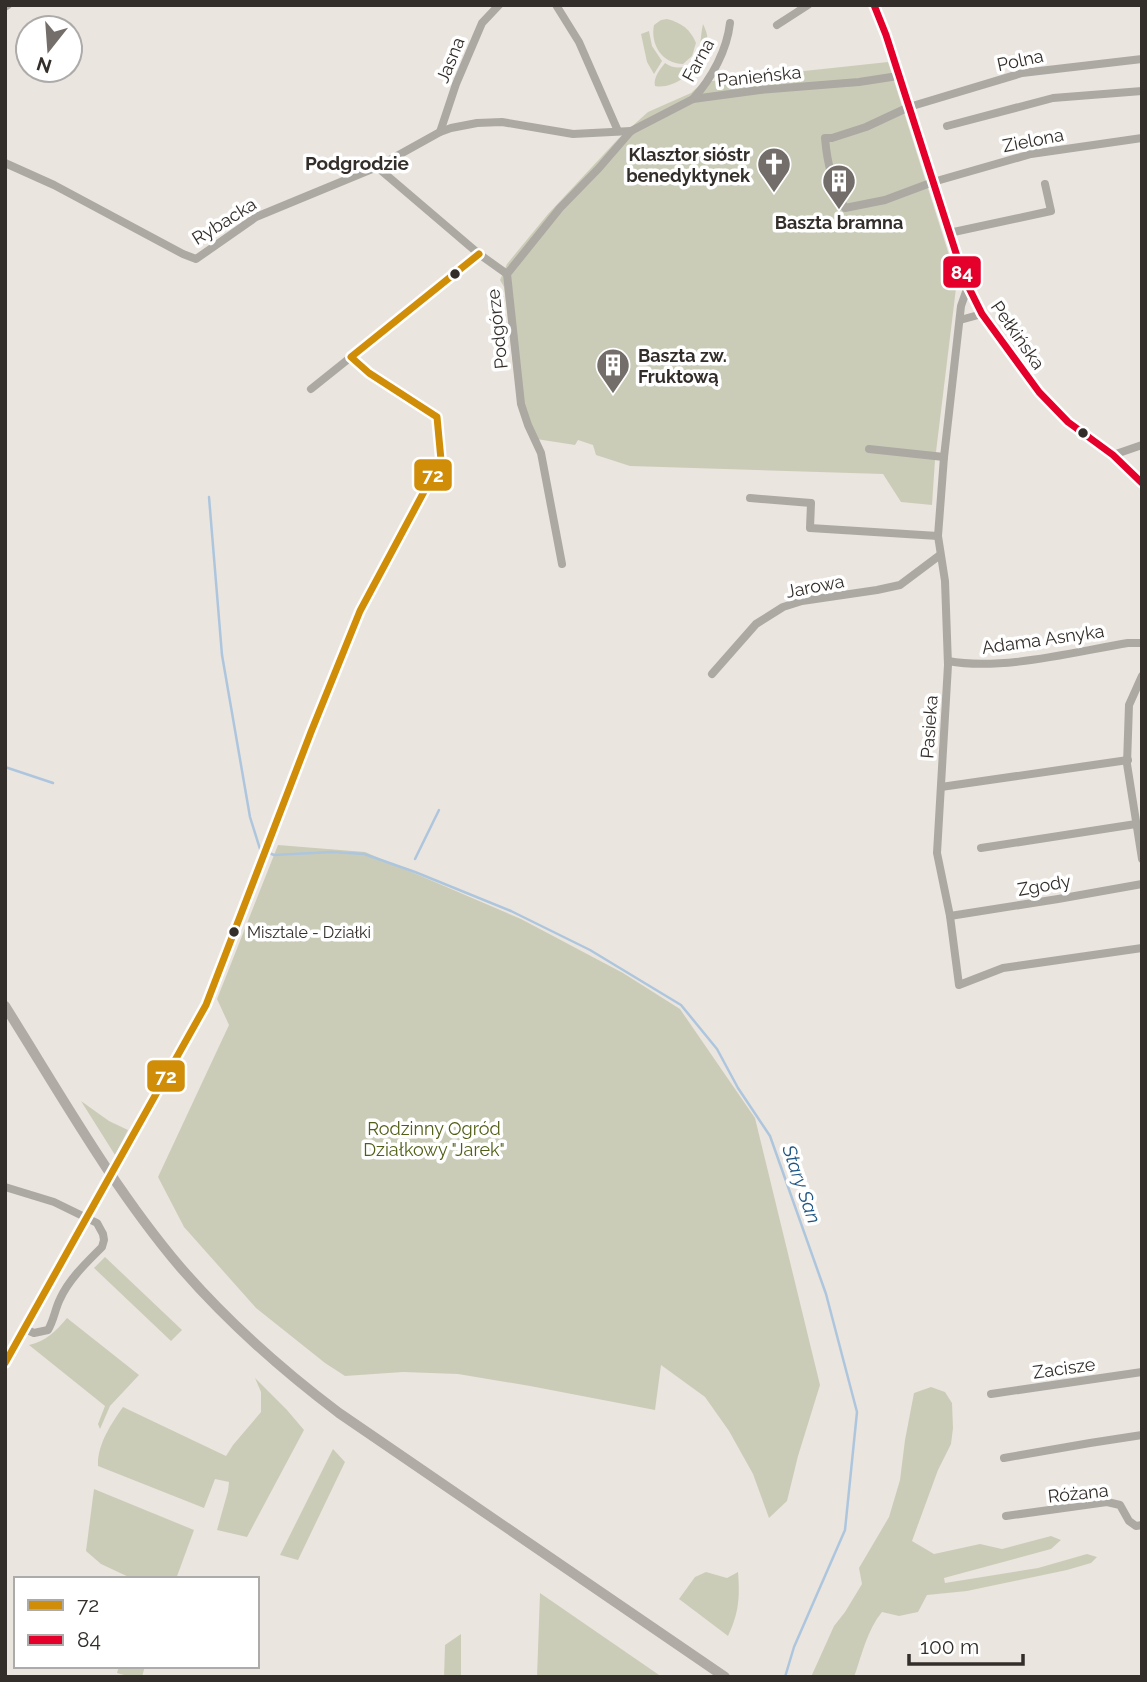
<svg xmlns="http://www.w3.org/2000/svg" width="1147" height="1682" font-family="Raleway,sans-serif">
<rect width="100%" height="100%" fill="#ebe5df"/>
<g fill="#cbccb8">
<path d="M667 19C682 23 690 29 696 43L692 56 683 64C662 64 650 44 654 25L661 20Z"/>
<path d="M703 24C707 32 708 38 708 46 707 69 700 69 682 79 674 84 664 88 655 86 653 78 660 69 665 63 679 73 697 66 700 47 701 39 701 33 703 24Z"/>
<polygon points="649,31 652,46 662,61 654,74 647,62 641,34"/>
<polygon points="888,62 957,280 935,460 932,505 901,502 883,474 630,466 596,455 593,445 578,440 575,445 530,438 515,380 504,287 500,280 507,264 548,214 619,138 648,112 691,93 703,82"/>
<polygon points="278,845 365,852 521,919 623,973 680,1009 755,1118 820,1385 798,1456 787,1501 769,1518 753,1474 729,1431 705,1397 661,1365 655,1410 530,1386 458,1374 403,1372 345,1376 325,1363 256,1308 184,1227 158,1177 229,1025 217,999"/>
<polygon points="81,1101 109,1121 128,1130 115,1155"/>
<polygon points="105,1257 182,1330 171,1341 94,1268"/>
<path d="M67 1318 139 1375 110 1406 100 1429 98 1424 105 1406 29 1345C46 1341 56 1331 67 1318Z"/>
<path d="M255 1378 287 1410 304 1430 247 1537 217 1530 228 1491 229 1482 215 1479 204 1508 98 1466C97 1445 111 1424 123 1407L226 1456 233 1445 261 1412V1392Z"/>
<path d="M931 1387 945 1392 952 1403 953 1428 951 1444 938 1470 912 1541 934 1554 980 1544 1002 1549 1051 1536 1061 1540 1051 1549 944 1578 945 1583 1038 1568 1087 1554 1097 1557 1091 1563 1067 1570 967 1591 927 1595 918 1612 899 1616 882 1612C867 1630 862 1655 854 1677H811L834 1626 845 1612 862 1584 859 1568 889 1517 900 1480 905 1440 914 1393Z"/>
<polygon points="333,1449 345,1462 298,1560 280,1555"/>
<polygon points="94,1489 194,1530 176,1579 133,1579 101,1564 86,1551"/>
<path d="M706 1572 727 1578 738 1572C740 1597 739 1613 728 1636L679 1599 695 1577Z"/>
<polygon points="540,1593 662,1677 537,1677"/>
<polygon points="461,1634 461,1677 444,1677 445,1645"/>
<polygon points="119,1666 145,1666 142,1677 131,1677 117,1673"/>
</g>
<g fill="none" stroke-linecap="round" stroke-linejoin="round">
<g stroke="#adc6de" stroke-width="2.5">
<polyline points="209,497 222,655 250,817 260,849 274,855 332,852 364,854 415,872 511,911 590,950 681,1005 717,1049 738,1088 770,1136 826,1294 857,1412 845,1530 794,1647 785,1677"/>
<polyline points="5,767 53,783"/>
<polyline points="415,859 439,810"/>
</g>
<g stroke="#aca9a3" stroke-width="8">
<polyline points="556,5 579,42 618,131"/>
<polyline points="874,5 886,35 964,278 982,314 1039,392 1068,422 1113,455 1142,483"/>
<polyline points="5,7 8,5"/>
<polyline points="777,25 808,5"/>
<path d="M1142 59 1022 73 909 107 866 127 832 138H825C827 162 833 187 845 208L885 200 933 182 1031 154 1142 138"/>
<path d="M693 99C712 78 727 50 730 23"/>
<polyline points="947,126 1053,98 1142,91"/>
<polyline points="440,132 456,84 482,23 499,5"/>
<polyline points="5,163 54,185 183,254 196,259 256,217 377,167 440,132 451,128 477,123 502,122 573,134 631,131"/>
<polyline points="377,167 479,254 507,274"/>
<polyline points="949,233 1051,211 1045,184"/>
<polyline points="968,286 961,306 944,457 938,536 945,581 948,665 937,853 950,916 959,985 1003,968 1142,948"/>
<polyline points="960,320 982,314"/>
<polyline points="311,389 351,357"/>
<polyline points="869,449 944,457"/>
<polyline points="1113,455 1142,445"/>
<polyline points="750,498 811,503 810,528 938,536"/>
<polyline points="562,564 541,453 528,425 521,404 507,274 560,208 599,168 631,131 693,99 760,90 859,82 898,76"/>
<path d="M948 661C1002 671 1074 652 1128 643H1142"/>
<polyline points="712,674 756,624 783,607 802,601 877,590 900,585 940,555"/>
<polyline points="1142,676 1129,705 1127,764 1142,859"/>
<polyline points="941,787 1128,760"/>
<polyline points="981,848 1136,824"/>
<polyline points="950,916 1058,899 1142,884"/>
<path d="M5 1187 54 1202 97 1223 103 1234 104 1240 102 1247C87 1262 69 1279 60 1299 55 1309 54 1320 48 1330L34 1333 25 1329"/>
<polyline points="5,1363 206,1005 311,732 360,611 441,460 437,417 369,373 351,357 479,254"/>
<polyline points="991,1394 1142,1372"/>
<polyline points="1004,1458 1090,1443 1142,1435"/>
<polyline points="1006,1516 1107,1502 1120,1505 1129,1521 1136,1526 1142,1525"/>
</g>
<path stroke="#b0aba4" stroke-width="10" d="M5 1006C61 1095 113 1188 181 1268 228 1322 282 1370 339 1413L725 1677"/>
<g stroke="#fff" stroke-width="12">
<polyline id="bus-1" points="5,1363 206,1005 311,732 360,611 441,460 437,417 369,373 351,357 479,254"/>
</g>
<g stroke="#fff" stroke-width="12">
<polyline id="bus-2" points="874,5 886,35 964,278 982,314 1039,392 1068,422 1113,455 1142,483"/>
</g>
<use href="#bus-1" stroke="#d08e08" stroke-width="7"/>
<use href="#bus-2" stroke="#e4002b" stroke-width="7"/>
</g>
<defs>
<g id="church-pin" transform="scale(1.75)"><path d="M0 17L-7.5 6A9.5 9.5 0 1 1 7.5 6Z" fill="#736e69" stroke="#fff"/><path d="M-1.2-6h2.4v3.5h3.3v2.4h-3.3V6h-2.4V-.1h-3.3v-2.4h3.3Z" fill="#fff"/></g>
<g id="building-pin" transform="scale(1.75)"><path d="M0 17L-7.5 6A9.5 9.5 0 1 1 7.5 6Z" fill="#736e69" stroke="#fff"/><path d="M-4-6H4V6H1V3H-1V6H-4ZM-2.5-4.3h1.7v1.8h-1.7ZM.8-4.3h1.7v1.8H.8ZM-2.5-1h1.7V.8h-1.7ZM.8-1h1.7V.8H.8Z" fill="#fff"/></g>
</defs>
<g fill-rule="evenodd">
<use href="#church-pin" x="774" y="164"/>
<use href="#building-pin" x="839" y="181"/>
<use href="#building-pin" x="613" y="365"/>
</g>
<g fill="#332e2a" stroke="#fff" stroke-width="2.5">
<circle cx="455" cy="274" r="6"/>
<circle cx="1083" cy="433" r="6"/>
<circle cx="234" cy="932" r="6"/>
</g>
<g text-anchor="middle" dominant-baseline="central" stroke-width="7" stroke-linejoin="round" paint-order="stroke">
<g font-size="16" fill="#332e2a" stroke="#fff" text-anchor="start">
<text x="247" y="932">Misztale - Działki</text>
</g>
<g font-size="18" fill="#332e2a" stroke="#fff">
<text transform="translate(450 60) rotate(-68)">Jasna</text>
<text transform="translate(698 60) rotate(-61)">Farna</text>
<text transform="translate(1020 60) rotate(-12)">Polna</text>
<text transform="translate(759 76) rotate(-6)">Panieńska</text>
<text transform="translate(1033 140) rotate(-11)">Zielona</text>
<text transform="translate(224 221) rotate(-32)">Rybacka</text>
<text transform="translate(497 329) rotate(-96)">Podgórze</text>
<text transform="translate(1018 335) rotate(55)">Pełkińska</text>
<text transform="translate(815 586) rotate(-11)">Jarowa</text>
<text transform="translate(1043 639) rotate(-8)">Adama Asnyka</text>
<text transform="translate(929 727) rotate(-86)">Pasieka</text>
<text transform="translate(1044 885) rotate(-10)">Zgody</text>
<text transform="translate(1064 1368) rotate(-8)">Zacisze</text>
<text transform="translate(1078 1493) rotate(-6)">Różana</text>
</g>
<g font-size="18" font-weight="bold" fill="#332e2a" stroke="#fff" text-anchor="end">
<text x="750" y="154">Klasztor sióstr<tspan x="750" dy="21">benedyktynek</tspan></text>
<text x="839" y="222" text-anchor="middle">Baszta bramna</text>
<text x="638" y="355" text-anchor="start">Baszta zw.<tspan x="638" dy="21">Fruktową</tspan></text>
</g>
<g font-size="18" fill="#515f16" stroke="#fff">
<text x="434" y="1128">Rodzinny Ogród<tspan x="434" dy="21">Działkowy "Jarek"</tspan></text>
</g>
<g font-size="19" font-weight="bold" fill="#332e2a" stroke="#fff">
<text x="357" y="163">Podgrodzie</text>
</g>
<g font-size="19" font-style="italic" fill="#1d5584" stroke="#fff">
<text transform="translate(802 1184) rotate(71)">Stary San</text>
</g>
</g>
<g stroke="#fff" stroke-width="2.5">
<rect x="942" y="255" width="40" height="34" rx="7" fill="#e4002b"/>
<rect x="413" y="458" width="40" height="34" rx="7" fill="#d08e08"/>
<rect x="146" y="1059" width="40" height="34" rx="7" fill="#d08e08"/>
</g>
<g font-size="19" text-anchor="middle" font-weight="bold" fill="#fff">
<text x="962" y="279">84</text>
<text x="433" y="482">72</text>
<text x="166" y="1083">72</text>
</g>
<rect width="1147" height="1682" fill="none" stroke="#332e2a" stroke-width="14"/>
<rect x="14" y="1577" width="245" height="91" fill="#ffffff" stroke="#adabaa" stroke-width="2"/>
<rect x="28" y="1600" width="35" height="10" fill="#d08e08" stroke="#adabaa" stroke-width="2"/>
<text x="77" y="1612" font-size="21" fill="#332e2a">72</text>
<rect x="28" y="1635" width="35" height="10" fill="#e4002b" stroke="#adabaa" stroke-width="2"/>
<text x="77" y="1647" font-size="21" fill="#332e2a">84</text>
<g transform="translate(49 49) rotate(197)"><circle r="33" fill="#ffffff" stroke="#adabaa" stroke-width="2"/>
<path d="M0-5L12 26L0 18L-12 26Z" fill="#736e69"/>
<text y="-10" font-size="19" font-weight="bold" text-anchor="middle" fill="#332e2a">N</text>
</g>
<path d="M909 1654v10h114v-10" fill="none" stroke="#332e2a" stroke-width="3.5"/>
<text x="920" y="1654" font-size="21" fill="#332e2a" stroke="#ffffff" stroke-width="5" paint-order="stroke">100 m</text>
</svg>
